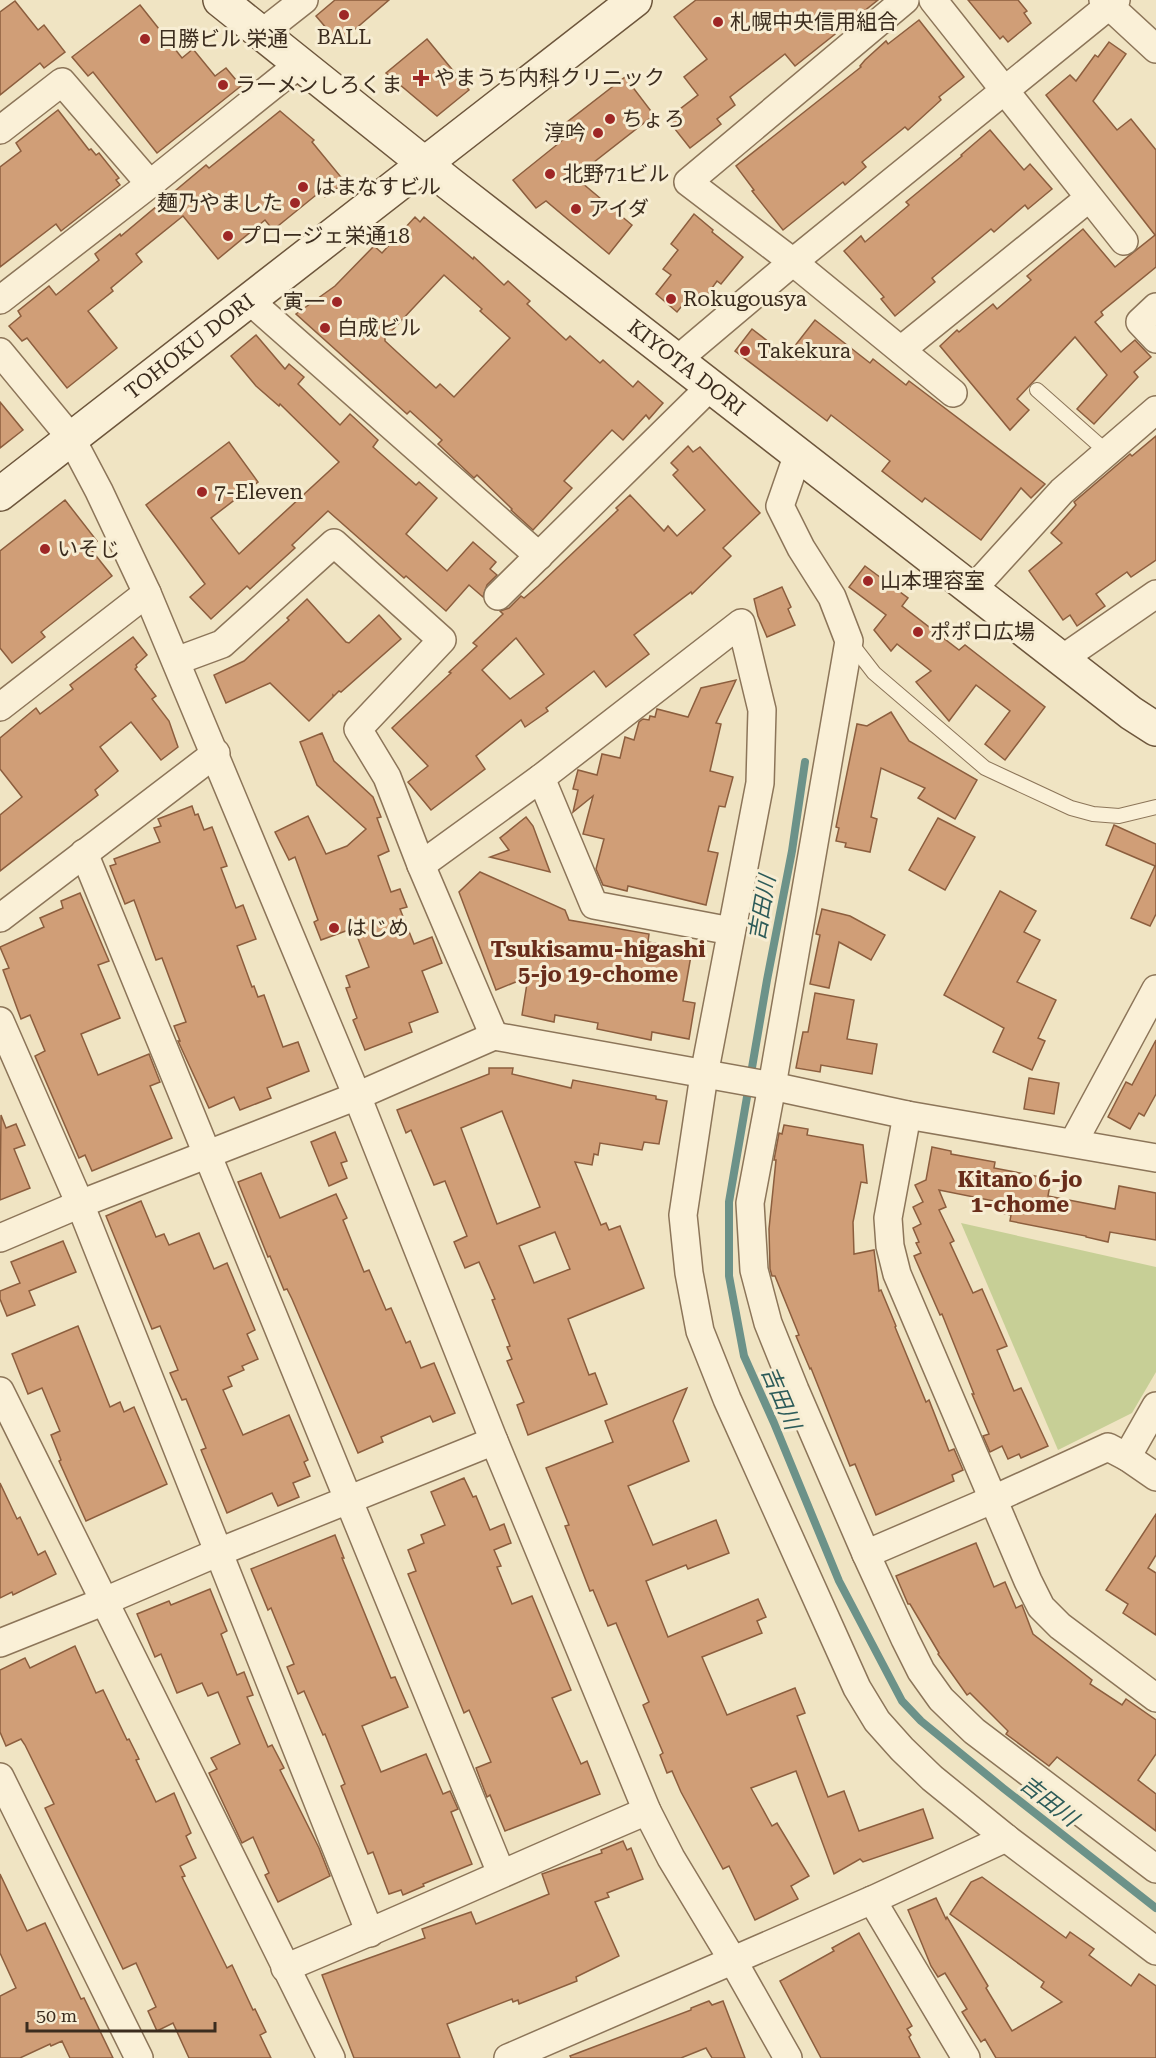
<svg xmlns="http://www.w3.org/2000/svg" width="1156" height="2058" font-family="'Roboto Serif','Noto Sans JP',serif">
<rect width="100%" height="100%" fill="#f0e4c3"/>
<polygon fill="#c7cf96" points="961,1223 1156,1267 1156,1372 1132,1413 1058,1450"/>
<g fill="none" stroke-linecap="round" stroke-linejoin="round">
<polyline stroke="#6c9289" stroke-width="8" points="805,762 792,851 767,980 729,1202 729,1276 744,1356 774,1423 839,1581 902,1701 921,1721 1003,1788 1156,1908"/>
</g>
<g fill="#d09e77" stroke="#8c5e3e" stroke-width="1.5" fill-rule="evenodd">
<polygon points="335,0 389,0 339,43 316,16"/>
<polygon points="696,0 878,0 795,66 785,54 730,97 735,105 717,119 721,124 690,148 667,119 698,95 684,77 707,59 674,17"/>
<polygon points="968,0 1018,0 1027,11 1024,13 1031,23 1008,42 1003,36 1000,39"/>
<polygon points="15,1 38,30 44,25 65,52 44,68 40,63 0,95 0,12"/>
<polygon points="140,5 182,58 193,49 215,76 226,68 241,86 157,153 93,72 88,76 72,57"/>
<polygon points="919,20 964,77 939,97 941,100 908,130 905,127 862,162 866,167 845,185 843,182 783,230 752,191 754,190 736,166 861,67 860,66 865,60 886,41 888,44"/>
<polygon points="427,39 469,90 437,116 386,73"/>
<polygon points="1109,42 1126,54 1093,101 1117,130 1131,119 1156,150 1156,267 1101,312 1103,315 1095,322 1121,352 1135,340 1151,357 1134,372 1138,377 1094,424 1077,409 1107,375 1075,337 1017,399 1029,410 1010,430 940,346 957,330 959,332 993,304 997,309 1031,280 1027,276 1083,229 1115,267 1155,235 1046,95 1070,75 1076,81 1095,55 1098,57"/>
<polygon points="625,77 654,115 575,177 632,225 609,254 546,201 536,208 513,180 569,135 562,126"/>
<polygon points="58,110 89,150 91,149 96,155 99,153 119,178 116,180 120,185 61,231 56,224 0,267 0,167 21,151 16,143"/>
<polygon points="280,111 314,140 312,142 345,182 325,197 321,191 273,230 265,220 218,259 183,216 136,254 142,262 111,288 113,291 88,311 117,348 67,388 27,338 22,341 9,326 21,316 18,311 49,286 56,295 99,260 95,254 120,234 121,236 206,165 209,168"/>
<polygon points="990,130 1024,170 1030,164 1052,189 1028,209 1025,205 994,232 991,229 932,278 935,282 895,316 881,299 884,297 844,251 861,236 865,242 909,205 906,202 962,156 961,155"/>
<polygon points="694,214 713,230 712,232 743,257 721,284 717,281 704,299 694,291 677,312 656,294 671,275 663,269 678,250 671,244"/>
<path d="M415 217 420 222 424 217 473 259 474 257 504 285 508 281 530 301 527 304 566 340 570 336 600 363 603 360 633 387 638 381 663 403 649 419 646 415 623 440 612 430 564 481 572 488 533 530 511 510 512 509 477 475 474 478 438 444 442 440 410 411 407 414 296 314 335 286 374 246 382 253ZM444 275 482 309 480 311 510 338 454 397 440 384 436 388 385 341V338Z"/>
<polygon points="815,320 870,363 873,359 906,385 909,381 1045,484 1031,498 1021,488 981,540 925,498 922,502 882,471 890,461 831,415 827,421 735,351 752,329 787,356"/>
<polygon points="256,335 285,369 289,364 304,377 298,384 340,425 350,414 378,440 373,447 416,485 419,482 437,498 406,534 447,571 473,542 496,562 490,569 497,575 487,585 483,597 469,585 446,611 406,576 404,578 328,511 292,545 295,548 250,589 247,586 211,619 190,597 205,584 146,505 229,442 258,482 211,518 239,554 339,462 280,404 279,406 256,386 231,356"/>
<polygon points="0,402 23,430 0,448"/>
<polygon points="1156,436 1156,560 1131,577 1127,572 1096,594 1105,606 1077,626 1070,615 1063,620 1029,571 1062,543 1051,533 1076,505 1074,502 1130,454 1132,456"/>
<path d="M688 446 693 452 700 447 760 513 723 548 731 556 692 594 691 592 634 635 649 654 606 687 594 671 546 708 548 711 525 727 521 720 476 756 485 769 431 810 408 782 428 766 392 728 451 673 449 672 477 646 473 643 503 614 500 611 509 608 521 596 524 598 538 586 618 510 616 508 630 495 664 531 668 526 677 536 705 510 673 475 678 470 671 463ZM516 638 544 674 510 699 482 670Z"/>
<polygon points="65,500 97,541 89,547 112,576 41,632 45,637 12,663 0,648 0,551"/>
<polygon points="865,566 908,598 902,606 959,650 965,645 1045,707 1005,760 985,744 1010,711 976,685 949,721 916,682 931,671 897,644 891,651 874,630 886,615 849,587"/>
<polygon points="782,587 791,607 788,609 795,625 767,637 758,616 754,599"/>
<polygon points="307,599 346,642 349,643 379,615 401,639 341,692 339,691 334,696 333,695 333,697 309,721 270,683 226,703 214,675 244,661 289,620 287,618"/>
<polygon points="133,637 147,655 136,665 137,667 135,669 156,696 152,699 169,721 178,747 161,760 131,722 100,747 118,771 95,790 98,795 0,871 0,815 22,797 0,769 0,738 36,708 40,714 73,689 70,685"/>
<polygon points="736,680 716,723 721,724 710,771 733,777 725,807 719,806 708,851 718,853 706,905 628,886 627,891 603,885 596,869 604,839 583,834 593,796 573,812 578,790 573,789 578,770 597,775 602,754 620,758 625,737 634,740 639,722 643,719 649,720 650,716 655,717 657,709 688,717 701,688"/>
<polygon points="891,712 909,741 977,780 955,819 918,798 925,788 881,768 871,817 877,819 870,852 845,847 846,843 836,841 839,828 836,827 857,724 867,726"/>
<polygon points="322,733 334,761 373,797 381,817 377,818 389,851 378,856 391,892 400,889 407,907 400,909 414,944 432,937 442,963 422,971 438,1012 409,1023 412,1032 365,1050 353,1020 357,1018 346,988 350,987 346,976 369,967 354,928 321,940 314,922 318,920 295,857 289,860 275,832 308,816 326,854 347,846 366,829 317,785 300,742"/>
<polygon points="192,806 195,815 198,814 204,830 212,827 227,866 221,868 236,908 243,905 256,939 237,946 252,987 254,986 258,997 264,995 283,1047 298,1042 309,1071 267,1088 271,1098 240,1110 234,1097 209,1108 178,1041 180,1041 174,1026 186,1022 162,958 156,960 134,900 125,904 110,866 116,864 114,859 160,842 154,828 161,826 158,819"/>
<polygon points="526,817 533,826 550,872 490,857 509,850 500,838"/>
<polygon points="938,818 975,837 945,890 909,870"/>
<polygon points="1114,825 1156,844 1156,914 1150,926 1131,918 1155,866 1106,845"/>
<polygon points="480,872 565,910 569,920 649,934 648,942 692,950 683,1001 695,1003 689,1039 652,1032 651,1040 597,1029 598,1023 555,1015 554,1022 522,1015 528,977 496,990 459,892"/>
<polygon points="1000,891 1036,911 1024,932 1040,940 1017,982 1056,1000 1038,1038 1045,1041 1032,1070 993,1052 1004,1028 944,995"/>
<polygon points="80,893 109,961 98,965 120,1018 81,1034 98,1075 149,1054 160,1082 150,1086 172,1138 92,1171 85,1155 79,1158 35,1056 45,1051 30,1015 21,1019 3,970 9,968 0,947 44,927 40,918 63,908 61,901"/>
<polygon points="822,909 850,916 885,935 871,960 839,942 829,988 810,984 820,935 816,934"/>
<polygon points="815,993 854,1000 847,1039 877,1044 872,1074 821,1065 820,1072 796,1068 803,1032 808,1032"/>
<polygon points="1156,1040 1156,1094 1144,1116 1139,1113 1130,1129 1108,1117 1126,1082 1132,1085"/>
<path d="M489 1068H513L512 1074 571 1088 573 1080 656 1096V1099L667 1101 659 1144 644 1142 642 1150 600 1143 598 1155 594 1154 592 1165 575 1162 601 1225 606 1223 609 1230 620 1226 644 1288 568 1319 589 1375 595 1373 607 1404 528 1435 517 1405 524 1402 507 1361 512 1359 507 1347 510 1346 492 1300 495 1299 479 1262 465 1268 454 1242 467 1236 445 1181 434 1185 411 1130 406 1133 397 1110 489 1074ZM502 1111 540 1207 497 1224 461 1128ZM555 1232 570 1269 534 1283 519 1246Z"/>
<polygon points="1029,1078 1059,1083 1054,1114 1024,1109"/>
<polygon points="1,1115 6,1128 16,1124 25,1145 14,1149 30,1188 0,1200"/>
<polygon points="784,1125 808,1129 807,1135 863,1145 867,1183 861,1182 853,1222 854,1254 874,1250 879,1291 881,1290 896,1326 895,1327 926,1402 929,1400 949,1451 954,1449 963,1470 952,1475 954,1481 876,1515 855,1464 850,1466 811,1368 810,1369 796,1336 799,1335 775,1276 772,1276 770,1269 769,1229 776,1160 774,1160 779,1133 782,1134"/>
<polygon points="335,1132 347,1161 341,1163 347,1178 329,1186 311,1142"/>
<polygon points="932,1147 951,1151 951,1154 995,1162 994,1168 1051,1179 1048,1196 1115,1209 1119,1186 1156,1193 1156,1240 1110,1232 1108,1242 1086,1237 1086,1236 1010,1221 1011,1215 997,1212 999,1202 939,1190 946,1207 939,1210 954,1241 950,1243 973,1293 982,1289 1007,1346 997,1350 1014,1391 1021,1388 1048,1446 1021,1458 1019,1454 1008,1459 1002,1446 990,1452 983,1436 989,1434 972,1394 974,1394 942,1314 940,1315 914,1256 921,1253 916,1243 919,1242 913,1228 921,1224 913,1207 923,1202 915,1185 926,1180"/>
<polygon points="261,1173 280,1218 336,1194 347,1218 343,1220 364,1272 369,1270 386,1310 391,1308 406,1343 410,1341 421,1368 434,1363 455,1413 433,1422 430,1416 381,1437 383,1442 358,1453 292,1299 287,1289 284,1290 270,1256 268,1257 238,1182"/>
<polygon points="141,1201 156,1237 164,1234 169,1245 199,1233 214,1269 227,1263 255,1330 247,1334 258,1359 242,1366 244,1370 228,1377 232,1386 223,1390 243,1435 289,1415 308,1460 304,1462 310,1476 293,1483 299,1497 278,1506 272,1493 227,1513 201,1450 206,1448 186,1399 182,1400 170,1373 178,1370 160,1326 152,1329 106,1216"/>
<polygon points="63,1241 76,1272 29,1291 35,1305 7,1316 0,1299 0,1291 20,1283 11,1262"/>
<polygon points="78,1326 110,1407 120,1402 124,1412 134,1407 167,1484 86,1521 59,1461 61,1460 51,1435 60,1431 42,1388 28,1394 12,1354"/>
<polygon points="687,1388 673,1421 689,1461 628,1486 653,1545 716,1520 729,1553 688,1569 686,1565 646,1581 668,1637 758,1599 766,1617 757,1621 762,1633 702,1657 727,1715 795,1688 805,1713 797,1716 828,1797 844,1791 859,1831 923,1809 933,1838 863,1862 860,1859 834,1874 796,1771 751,1788 772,1826 777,1823 809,1876 791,1886 798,1899 755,1920 729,1866 723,1869 681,1792 672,1771 667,1773 660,1755 663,1753 643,1705 649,1702 616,1623 608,1626 593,1590 590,1591 565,1526 569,1525 546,1468 613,1442 605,1421"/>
<polygon points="464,1478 473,1497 476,1496 490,1530 504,1524 511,1543 494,1550 501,1566 497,1567 512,1604 532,1596 571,1690 552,1698 581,1764 587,1761 600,1794 505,1831 490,1795 487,1797 476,1768 491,1762 469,1710 464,1713 408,1574 416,1571 408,1550 424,1543 421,1535 445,1525 431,1492"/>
<polygon points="0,1483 17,1519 20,1517 38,1555 45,1551 56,1574 13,1595 12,1592 0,1598"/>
<polygon points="1156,1514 1156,1555 1148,1568 1156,1573 1156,1635 1123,1613 1128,1604 1106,1590"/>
<polygon points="335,1535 344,1558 342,1558 391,1678 395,1677 408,1707 362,1726 381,1772 426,1754 443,1794 450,1791 458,1809 451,1812 472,1864 423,1884 424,1886 403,1895 401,1890 389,1894 373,1852 368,1854 341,1786 345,1784 325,1734 323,1735 304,1691 298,1694 287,1667 294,1664 271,1608 268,1610 251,1569"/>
<polygon points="976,1543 994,1587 1005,1582 1016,1608 1022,1605 1033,1634 1092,1680 1090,1684 1122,1705 1126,1699 1156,1720 1156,1754 1138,1780 1156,1794 1156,1831 1057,1757 1049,1766 1006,1734 1008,1731 970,1693 967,1695 938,1654 939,1653 910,1604 908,1604 896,1576"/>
<polygon points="210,1589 227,1631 221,1634 237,1675 244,1672 253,1695 247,1697 268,1747 272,1745 284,1768 280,1770 319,1848 330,1876 278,1902 265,1875 269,1873 253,1837 242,1843 209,1773 217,1769 211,1758 240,1744 218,1692 208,1696 202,1683 177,1693 161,1654 155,1657 137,1614 169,1601 171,1605"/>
<polygon points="75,1646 96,1693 103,1690 127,1740 129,1739 139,1759 136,1760 156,1802 174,1793 191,1833 186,1836 196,1858 180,1866 185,1876 182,1877 227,1968 232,1965 253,2010 255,2009 266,2032 260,2035 271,2058 189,2058 173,2023 157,2031 148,2011 156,2007 136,1963 123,1969 45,1808 54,1804 25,1745 21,1739 6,1746 0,1732 0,1670 25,1658 30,1668"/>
<polygon points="623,1841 627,1850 631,1848 643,1879 607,1893 609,1897 595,1902 619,1956 576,1977 577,1981 519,2004 518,2000 513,2002 512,1999 447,2024 460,2058 354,2058 322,1975 425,1938 422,1929 471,1912 476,1924 549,1894 542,1874 602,1853 601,1850"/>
<polygon points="0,1874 27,1931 45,1923 81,1999 84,1998 113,2058 70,2058 62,2041 51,2046 50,2044 20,2058 0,2058 0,1996 16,1988 0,1953"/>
<polygon points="982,1877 1066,1938 1070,1932 1094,1949 1089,1955 1131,1986 1139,1974 1156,1986 1156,2058 996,2058 985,2039 981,2042 962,2012 967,2009 945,1973 938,1977 931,1966 908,1910 936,1898 946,1919 947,1917 988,1986 986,1988 1012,2031 1062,2002 1041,1987 1044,1982 950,1914 971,1882"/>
<polygon points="859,1933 912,2026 907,2029 911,2035 909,2037 920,2058 821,2058 780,1981 834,1951 832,1948"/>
<polygon points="709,2001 712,2005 723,2001 745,2058 712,2058 706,2048 681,2058 571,2058 570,2056 691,2010 691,2008"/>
</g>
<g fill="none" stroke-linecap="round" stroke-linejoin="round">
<g stroke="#8c7559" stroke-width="16">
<g id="lane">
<polyline points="1037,390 1107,452"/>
<polyline points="850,642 874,673 985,768 1071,808 1093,814 1119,816 1156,807"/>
</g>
</g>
<g stroke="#8c7559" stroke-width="30">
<g id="street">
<polyline points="905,0 688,182 793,262 953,393"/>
<polyline points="933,0 1124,241"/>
<polyline points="1103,0 1156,49"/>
<polyline points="262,33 304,0"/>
<polyline points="0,130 62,82 150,184"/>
<polyline points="0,300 150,184 292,70 302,65"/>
<polyline points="250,301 539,556"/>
<polyline points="1156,307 1140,322 1156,339"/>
<polyline points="901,350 1089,198"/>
<polyline points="0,352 71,438 99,491 147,593 357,1096 494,1441 647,1811 671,1858 732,1959 788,2058"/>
<polyline points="677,360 793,262 1116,0"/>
<polyline points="798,454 780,506 801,548 832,597 849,641 772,1086 750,1203 754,1270 768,1323 795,1390 866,1554 905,1639 921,1671 941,1699 974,1731 1156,1869"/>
<polyline points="972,590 1062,491 1156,410"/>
<polyline points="498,596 711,386"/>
<polyline points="1062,659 1156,594"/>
<polyline points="176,661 222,644 334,543 442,640 358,729 387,777 421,865 494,1036"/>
<polyline points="0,707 147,593"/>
<polyline points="541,778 594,905 731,931"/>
<polyline points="84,853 501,1873"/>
<polyline points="421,865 541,778 741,623 762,710 760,783 704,1075 683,1215 689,1273 700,1331 727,1399 857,1688 877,1721 902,1749 932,1778 1006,1838 1156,1951"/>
<polyline points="0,918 216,753"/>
<polyline points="0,1021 80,1204 370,1933"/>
<polyline points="907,1115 888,1218 890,1246 897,1274 1028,1581 1041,1607 1060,1626 1156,1698"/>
<polyline points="1073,1143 1156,989"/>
<polyline points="0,1238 80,1204 357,1096 494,1036 772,1086 907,1115 1156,1158"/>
<polyline points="0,1391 331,2058"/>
<polyline points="1127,1457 1156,1477"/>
<polyline points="866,1554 994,1499 1108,1447 1127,1457 1156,1406"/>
<polyline points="0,1643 105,1601 219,1552 494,1441"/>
<polyline points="0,1777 139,2058"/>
<polyline points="872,1900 966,2058"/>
<path d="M285 1968C406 1918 526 1862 647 1811"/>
<polyline points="508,2058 872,1900 1006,1838"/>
</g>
</g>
<g stroke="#6d563c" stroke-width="36">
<g id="secondary">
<path id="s1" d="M220 0 450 184 1131 713 1156 729"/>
<path id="s2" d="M0 494 635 0"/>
</g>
</g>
<use href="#lane" stroke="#faf0d7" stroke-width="14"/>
<use href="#street" stroke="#faf0d7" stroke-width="27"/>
<use href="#secondary" stroke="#faf0d7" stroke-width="33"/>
</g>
<g fill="#9e2726" stroke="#f7edd3" stroke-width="2">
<circle cx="344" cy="15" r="6"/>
<circle cx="718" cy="22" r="6"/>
<circle cx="145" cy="39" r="6"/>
<path d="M418 69h6v6h6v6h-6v6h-6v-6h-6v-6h6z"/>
<circle cx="223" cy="85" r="6"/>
<circle cx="610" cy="119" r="6"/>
<circle cx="598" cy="133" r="6"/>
<circle cx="550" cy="174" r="6"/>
<circle cx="303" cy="187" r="6"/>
<circle cx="295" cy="203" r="6"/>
<circle cx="576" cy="209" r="6"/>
<circle cx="228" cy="236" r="6"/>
<circle cx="671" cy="299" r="6"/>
<circle cx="337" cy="302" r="6"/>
<circle cx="325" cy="328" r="6"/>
<circle cx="745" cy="351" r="6"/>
<circle cx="202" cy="492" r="6"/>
<circle cx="45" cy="549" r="6"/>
<circle cx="868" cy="581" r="6"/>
<circle cx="918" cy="632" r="6"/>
<circle cx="334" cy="928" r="6"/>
</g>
<g text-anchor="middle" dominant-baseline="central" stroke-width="6" stroke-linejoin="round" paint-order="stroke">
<g font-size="21" fill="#3b2c1e" stroke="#f7edd3" text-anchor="start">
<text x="730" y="22">札幌中央信用組合</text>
<text x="344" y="37" text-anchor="middle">BALL</text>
<text x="157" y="39">日勝ビル 栄通</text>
<text x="434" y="78">やまうち内科クリニック</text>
<text x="235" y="85">ラーメンしろくま</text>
<text x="622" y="119">ちょろ</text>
<text x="586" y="133" text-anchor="end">淳吟</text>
<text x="562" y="174">北野71ビル</text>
<text x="315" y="187">はまなすビル</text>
<text x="283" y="203" text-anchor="end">麺乃やました</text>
<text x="588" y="209">アイダ</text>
<text x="240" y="236">プロージェ栄通18</text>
<text x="683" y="299">Rokugousya</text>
<text x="325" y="302" text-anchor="end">寅一</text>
<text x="337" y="328">白成ビル</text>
<text x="757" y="351">Takekura</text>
<text x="214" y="492">7-Eleven</text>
<text x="57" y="549">いそじ</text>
<text x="880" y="581">山本理容室</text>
<text x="930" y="632">ポポロ広場</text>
<text x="346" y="928">はじめ</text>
</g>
<g font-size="21" fill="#3b2c1e" stroke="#f7edd3">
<text stroke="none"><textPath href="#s2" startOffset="240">TOHOKU DORI</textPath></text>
<text stroke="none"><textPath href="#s1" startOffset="594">KIYOTA DORI</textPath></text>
</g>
<g font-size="22" font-style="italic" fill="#2c5b59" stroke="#f7edd3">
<text transform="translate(762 908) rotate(-80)">吉田川</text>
<text transform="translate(781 1398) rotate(67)">吉田川</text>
<text transform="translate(1049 1801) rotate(38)">吉田川</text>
</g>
<g font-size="22" font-weight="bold" fill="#692d1b" stroke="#f7edd3">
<text x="598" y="949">Tsukisamu-higashi<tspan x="598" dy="25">5-jo 19-chome</tspan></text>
<text x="1020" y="1179">Kitano 6-jo<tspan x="1020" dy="25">1-chome</tspan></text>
</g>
</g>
<path d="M27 2022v9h188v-9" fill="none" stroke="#3b2c1e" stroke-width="3"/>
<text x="36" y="2022" font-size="18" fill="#3b2c1e" stroke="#f7edd3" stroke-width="4.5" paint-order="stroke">50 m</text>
</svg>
